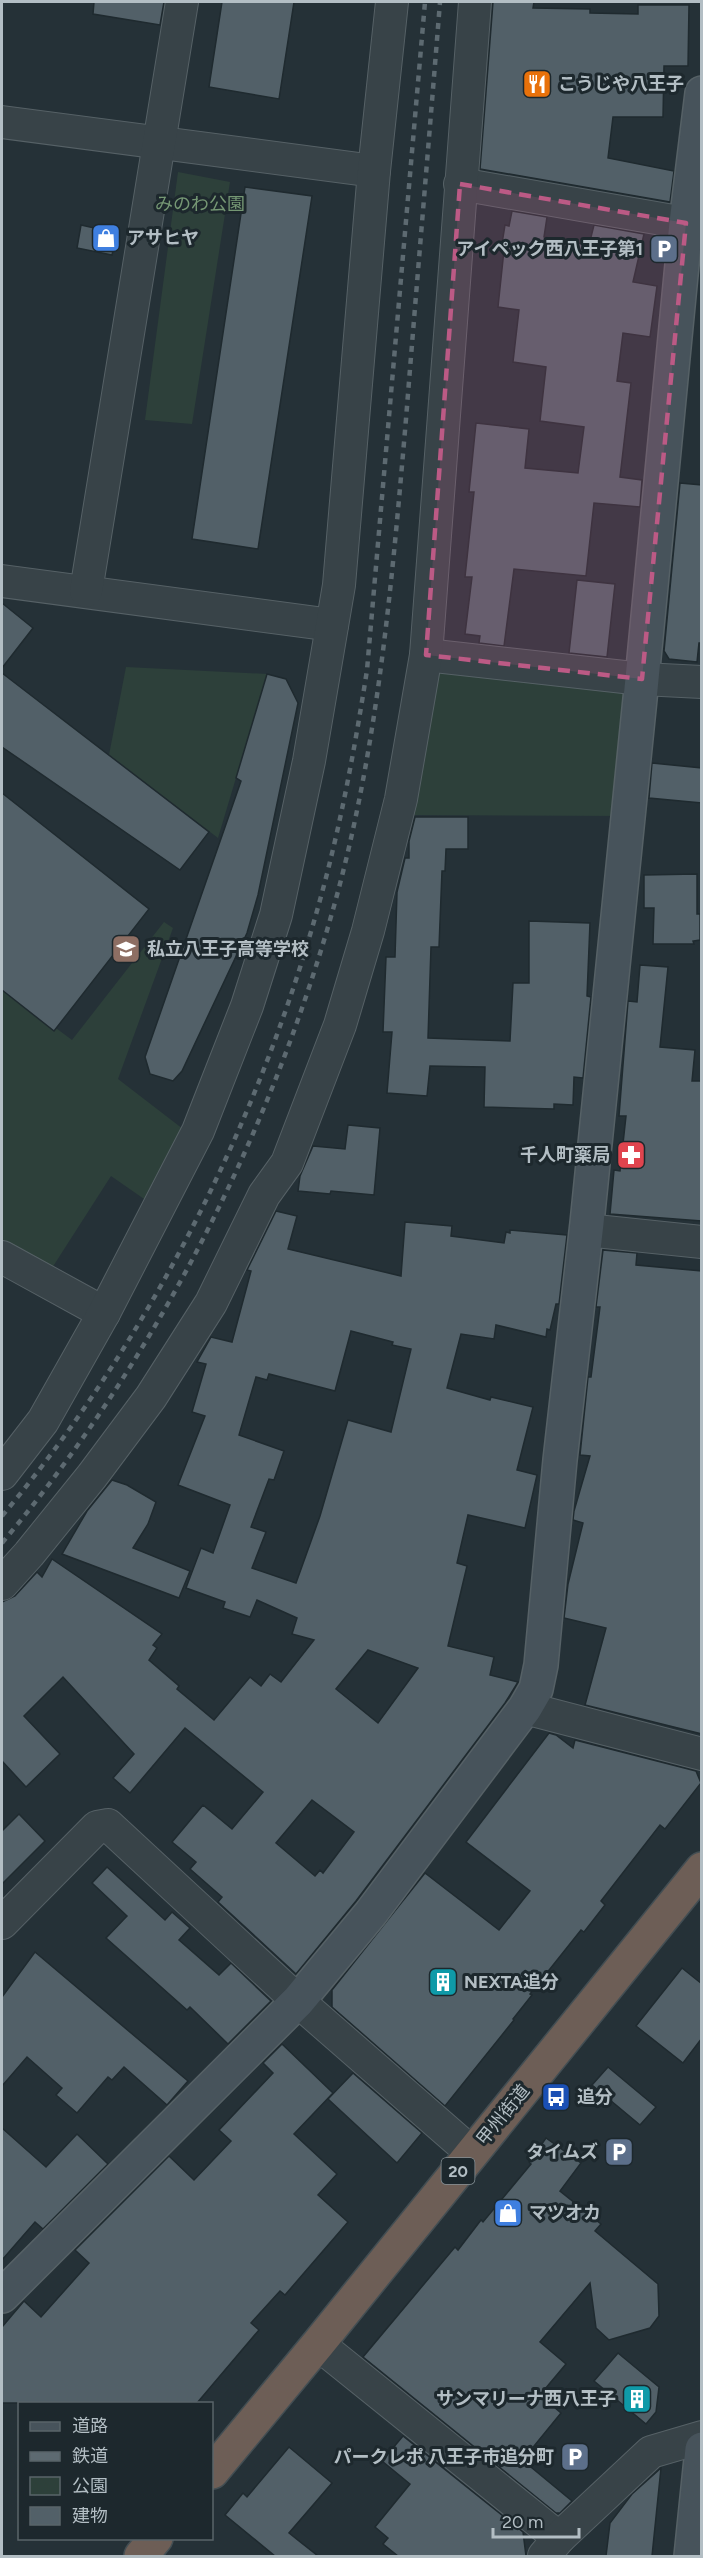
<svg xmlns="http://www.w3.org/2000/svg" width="703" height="2558" font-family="Figtree,'Noto Sans JP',sans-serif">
<rect width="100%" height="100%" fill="#253137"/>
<g fill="#2d403a">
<polygon points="178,172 230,182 192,424 145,420"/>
<polygon points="126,667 267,674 218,838 109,755"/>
<polygon points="439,669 642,679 627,816 406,815"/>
<polygon points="164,922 173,928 118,1079 183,1129 147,1201 111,1176 52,1268 2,1239 2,988 72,1040"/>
</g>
<g fill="#526068" stroke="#1f2a2f" stroke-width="1.5" fill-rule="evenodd">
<polygon points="94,2 164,2 160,25 93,14"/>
<polygon points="222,2 294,2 279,99 209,87"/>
<polygon points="493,2 534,2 533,8 590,9 590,13 638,14 638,5 689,5 688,66 664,66 663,117 613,117 608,158 674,171 670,202 480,169"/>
<polygon points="245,187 312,196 258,549 192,539"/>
<polygon points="512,211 547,217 544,237 589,245 594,225 644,234 633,282 657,286 650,337 623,333 617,381 631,383 620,477 642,480 640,507 594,503 586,576 514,569 504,646 479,643 480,636 465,634 472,577 465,577 474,492 469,492 476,423 529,429 525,468 578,473 584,427 540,421 546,367 513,362 519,310 498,307 504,250 501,250 505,225 509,226"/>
<polygon points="81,225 117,233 112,255 77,248"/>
<polygon points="680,483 702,485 702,643 699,643 697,662 669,659 664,651"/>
<polygon points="577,580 615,584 607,657 569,653"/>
<polygon points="2,603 33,628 2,668"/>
<polygon points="2,673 209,832 180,870 2,747"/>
<polygon points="267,674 286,679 298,703 258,895 247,933 182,1071 173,1081 150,1074 145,1057 241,781 236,778"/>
<polygon points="652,763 702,768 702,803 649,798"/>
<polygon points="2,793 149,909 54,1031 2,990"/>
<polygon points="415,817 468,817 468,849 446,849 445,871 442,871 439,947 431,947 428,1038 510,1041 513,983 529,983 529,921 590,923 587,996 591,997 583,1078 574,1077 573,1105 554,1104 554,1109 484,1107 485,1067 430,1066 427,1096 387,1093 392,1032 383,1032 386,957 395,957 397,892 405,858 409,858 409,841"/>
<polygon points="697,874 697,914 700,914 700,940 693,941 694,944 653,944 654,908 644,908 644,875"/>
<polygon points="640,965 668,967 660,1047 695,1050 692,1081 702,1081 702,1221 610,1214 614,1170 620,1171 626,1116 619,1116 628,1001 637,1002"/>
<polygon points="348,1125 380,1128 374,1195 331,1191 330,1194 298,1191 300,1176 313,1146 345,1149"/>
<path d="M276 1211 297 1216 288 1249 401 1276 405 1222 452 1226 451 1236 504 1243 506 1232 510 1233V1230L567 1235 559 1304H556L550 1330 547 1329 546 1337 496 1325 494 1339 461 1334 447 1388 490 1400 491 1397 533 1407 517 1470 537 1475 525 1528 468 1515 457 1563 467 1566 448 1646 494 1657 490 1675 518 1682 505 1703 356 1901 296 1974 218 1902 222 1897 190 1869 196 1862 172 1842 203 1805 232 1829 263 1792 185 1728 130 1793 113 1778 134 1754 63 1677 24 1716 60 1754 26 1787 2 1761V1602L15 1596 37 1572 42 1577 52 1559 162 1634 153 1645 157 1648 149 1660 179 1686 177 1689 214 1720 250 1677 261 1686 270 1674 281 1682 314 1640 292 1634 297 1618 257 1600 250 1617 223 1608 225 1602 186 1588 201 1548 213 1553 230 1505 178 1485 205 1416 192 1412 206 1364 197 1362 211 1337 232 1342 251 1271 247 1270ZM351 1331 393 1342 392 1345 411 1349 391 1432 348 1420 320 1516 296 1583 252 1568 266 1532 251 1527 269 1479 274 1480 284 1451 239 1435 256 1377 267 1380 269 1374 335 1391ZM368 1650 418 1668 378 1723 336 1689ZM312 1800 354 1832 323 1873 320 1870 315 1876 276 1843Z"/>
<polygon points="603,1250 637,1253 636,1265 702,1271 702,1734 585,1705 606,1628 564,1618 568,1584 583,1523 573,1520 574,1511 590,1456 580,1455 588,1377 591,1377 600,1307 596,1307"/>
<polygon points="112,1480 127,1485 156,1502 148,1524 133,1548 190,1571 179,1598 62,1554 87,1511"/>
<polygon points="549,1733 556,1735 573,1748 575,1740 696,1771 701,1783 665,1829 660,1825 601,1901 605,1905 584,1932 581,1930 530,1994 532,1995 513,2019 514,2020 445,2106 332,2007 332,1990 425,1873 499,1930 530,1891 466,1842"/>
<polygon points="19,1814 45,1841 2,1884 2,1831"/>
<polygon points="107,1867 165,1920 172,1912 190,1928 179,1940 219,1975 231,1963 271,2001 228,2044 190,2007 187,2010 106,1938 127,1916 92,1883"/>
<polygon points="35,1952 188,2081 167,2105 124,2067 112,2080 108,2077 77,2113 56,2095 62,2088 27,2057 2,2086 2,1997"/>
<polygon points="682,1968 702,1984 702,2038 683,2063 636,2026"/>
<polygon points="282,2044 333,2093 294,2134 337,2174 318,2195 348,2222 285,2295 280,2291 251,2323 259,2330 197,2403 2,2403 2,2327 24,2301 41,2317 89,2263 75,2250 169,2156 194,2180 231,2141 219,2130 273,2073 263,2063"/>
<polygon points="608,2067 656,2107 640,2125 592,2085"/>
<polygon points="353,2073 422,2133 397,2163 328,2099"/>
<polygon points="2,2128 46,2167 77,2134 108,2164 43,2229 35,2222 2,2260"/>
<polygon points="546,2138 581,2163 560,2191 601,2224 595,2231 658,2284 659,2316 650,2328 609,2340 596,2328 590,2283 540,2342 566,2364 540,2395 561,2413 525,2457 529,2460 526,2463 572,2501 560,2513 556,2513 363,2357 455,2247 458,2250 481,2220 483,2222 531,2164 529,2162"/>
<polygon points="618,2353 659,2387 656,2412 646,2424 594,2381"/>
<polygon points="403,2436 523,2532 526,2556 398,2556 383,2544 388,2538 375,2527 410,2484 382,2461"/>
<polygon points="289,2447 332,2483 289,2533 318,2556 275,2556 225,2515 243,2493 247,2497"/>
<polygon points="661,2468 652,2556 606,2556 610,2523 632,2494"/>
</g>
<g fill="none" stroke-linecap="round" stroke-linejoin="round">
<g stroke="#566166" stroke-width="34">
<g id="street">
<polyline points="2,122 374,171"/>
<polyline points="460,184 702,226"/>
<polyline points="2,581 332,625"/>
<polyline points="86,591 182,2"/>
<polyline points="426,655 642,679 702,682"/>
<polyline points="586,1230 702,1242"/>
<polyline points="2,1257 104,1313"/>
<polyline points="2,1474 43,1421 104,1313 198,1131 247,1006 276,915 309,761 339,585 374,171 392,2"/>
<polyline points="2,1584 29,1554 92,1476 151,1397 211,1303 264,1195 287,1163 340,1025 368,931 401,799 426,655 475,2"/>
<polyline points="525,1708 702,1754"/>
<polyline points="2,1923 97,1827 108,1825 298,2001 472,2153"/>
<polyline points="318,2344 559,2538"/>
<polyline points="544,2556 559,2538 651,2452 702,2437"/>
</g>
</g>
<g stroke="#566166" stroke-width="36">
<g id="secondary">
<polyline points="2,2296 298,2001 371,1913 525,1708 536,1689 541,1665 560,1460 587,1223 642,679 686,223 702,93"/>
<polyline points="691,2556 702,2449"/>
</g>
</g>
<g stroke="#434e53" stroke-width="36">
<g id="highway">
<polyline points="212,2472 318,2344 702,1869"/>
<polyline points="141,2556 156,2538"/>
</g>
</g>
<use href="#street" stroke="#384348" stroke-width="32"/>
<use href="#secondary" stroke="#47535b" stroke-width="33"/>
<use href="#highway" stroke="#6d5e56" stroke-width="33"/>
<g stroke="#5d6a71" stroke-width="4.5" stroke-dasharray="6 6" stroke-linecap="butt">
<path d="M2 1516C149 1341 260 1120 320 900 341 824 355 747 367 670L425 2"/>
<path d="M2 1543C155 1361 270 1135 334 906 378 748 392 582 406 419 417 280 429 141 440 2"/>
</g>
</g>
<path fill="#bc5a85" fill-opacity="0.2" stroke="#bc5a85" stroke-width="4.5" stroke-dasharray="12 8" stroke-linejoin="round" d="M460 184 686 223 642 679 426 655Z"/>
<defs>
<g id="restaurant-square" transform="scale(1.5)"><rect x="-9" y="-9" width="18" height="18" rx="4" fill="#e8710a" stroke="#1d282d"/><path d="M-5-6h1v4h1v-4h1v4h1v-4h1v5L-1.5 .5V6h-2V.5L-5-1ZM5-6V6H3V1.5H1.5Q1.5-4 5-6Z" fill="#fff"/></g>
<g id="shop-square" transform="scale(1.5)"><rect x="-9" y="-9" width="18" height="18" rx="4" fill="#3f7fe0" stroke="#1d282d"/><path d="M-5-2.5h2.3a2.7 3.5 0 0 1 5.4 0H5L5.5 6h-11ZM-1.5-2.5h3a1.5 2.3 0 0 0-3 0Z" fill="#fff"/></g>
<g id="parking-square" transform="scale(1.5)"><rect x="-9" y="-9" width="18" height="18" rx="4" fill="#5c6f8a" stroke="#1d282d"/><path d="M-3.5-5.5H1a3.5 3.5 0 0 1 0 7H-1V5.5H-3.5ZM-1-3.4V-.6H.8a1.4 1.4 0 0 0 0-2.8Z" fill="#fff"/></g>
<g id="school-square" transform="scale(1.5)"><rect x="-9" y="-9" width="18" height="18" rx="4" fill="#8d6e63" stroke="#1d282d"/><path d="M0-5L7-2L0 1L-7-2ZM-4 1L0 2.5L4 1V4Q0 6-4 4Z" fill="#fff"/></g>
<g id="pharmacy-square" transform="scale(1.5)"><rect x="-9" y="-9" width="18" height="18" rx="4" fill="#e0444e" stroke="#1d282d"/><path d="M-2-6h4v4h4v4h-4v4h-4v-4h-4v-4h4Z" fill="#fff"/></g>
<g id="building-square" transform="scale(1.5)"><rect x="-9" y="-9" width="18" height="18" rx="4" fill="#0f9aa8" stroke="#1d282d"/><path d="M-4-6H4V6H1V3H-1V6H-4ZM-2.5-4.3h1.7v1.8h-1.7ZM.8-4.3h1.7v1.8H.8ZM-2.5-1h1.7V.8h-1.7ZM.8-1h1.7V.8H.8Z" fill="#fff"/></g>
<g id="bus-square" transform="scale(1.5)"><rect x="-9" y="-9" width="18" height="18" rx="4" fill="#1a4fb4" stroke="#1d282d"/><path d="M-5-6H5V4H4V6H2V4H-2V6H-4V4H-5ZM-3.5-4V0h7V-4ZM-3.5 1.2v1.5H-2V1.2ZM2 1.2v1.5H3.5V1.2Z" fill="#fff"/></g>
</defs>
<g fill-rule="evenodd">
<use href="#restaurant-square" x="537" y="84"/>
<use href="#shop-square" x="106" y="238"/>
<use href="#parking-square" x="664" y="249"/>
<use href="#school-square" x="126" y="949"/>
<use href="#pharmacy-square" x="631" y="1155"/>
<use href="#building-square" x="443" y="1982"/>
<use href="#bus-square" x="556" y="2097"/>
<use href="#parking-square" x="619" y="2152"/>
<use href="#shop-square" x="508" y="2213"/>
<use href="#building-square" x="637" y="2399"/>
<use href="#parking-square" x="575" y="2457"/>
</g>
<g text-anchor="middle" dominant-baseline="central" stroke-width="6" stroke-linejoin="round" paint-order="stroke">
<rect fill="#1d282d" stroke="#869197" stroke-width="1.5" x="441.5" y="2158" width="33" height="26" rx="4.5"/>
<g font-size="16" font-weight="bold" fill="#b3bec4">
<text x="458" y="2171">20</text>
</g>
<g font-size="18" font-weight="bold" fill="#b3bec4" stroke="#1d282d" text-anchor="start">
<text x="558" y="84">こうじや八王子</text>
<text x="127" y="238">アサヒヤ</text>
<text x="643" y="249" text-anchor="end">アイペック西八王子第1</text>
<text x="147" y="949">私立八王子高等学校</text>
<text x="610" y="1155" text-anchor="end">千人町薬局</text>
<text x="464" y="1982">NEXTA追分</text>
<text x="577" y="2097">追分</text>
<text x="598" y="2152" text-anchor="end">タイムズ</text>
<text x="529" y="2213">マツオカ</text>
<text x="616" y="2399" text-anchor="end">サンマリーナ西八王子</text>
<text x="554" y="2457" text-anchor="end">パークレポ 八王子市追分町</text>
</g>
<g font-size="18" fill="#759774" stroke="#1d282d">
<text x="200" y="204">みのわ公園</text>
</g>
<g font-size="18" fill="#b3bec4" stroke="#1d282d">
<text transform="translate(503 2115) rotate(-51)">甲州街道</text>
</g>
</g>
<rect width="703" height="2558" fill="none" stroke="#b3bec4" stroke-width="6"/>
<rect x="18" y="2402" width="195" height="138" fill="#1d282d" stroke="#596469" stroke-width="1.5"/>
<rect x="30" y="2422" width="30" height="9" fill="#47535b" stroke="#596469" stroke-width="1.5"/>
<text x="72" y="2432" font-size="18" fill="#b3bec4">道路</text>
<rect x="30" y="2452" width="30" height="9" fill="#5d6a71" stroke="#596469" stroke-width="1.5"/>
<text x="72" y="2462" font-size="18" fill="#b3bec4">鉄道</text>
<rect x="30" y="2477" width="30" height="18" fill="#2d403a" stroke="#596469" stroke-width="1.5"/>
<text x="72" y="2492" font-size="18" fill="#b3bec4">公園</text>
<rect x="30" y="2507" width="30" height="18" fill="#526068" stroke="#596469" stroke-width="1.5"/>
<text x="72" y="2522" font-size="18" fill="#b3bec4">建物</text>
<path d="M493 2528v9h86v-9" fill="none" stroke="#b3bec4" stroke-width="3"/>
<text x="502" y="2528" font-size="18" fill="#b3bec4" stroke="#1d282d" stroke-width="4.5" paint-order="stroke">20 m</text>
</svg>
